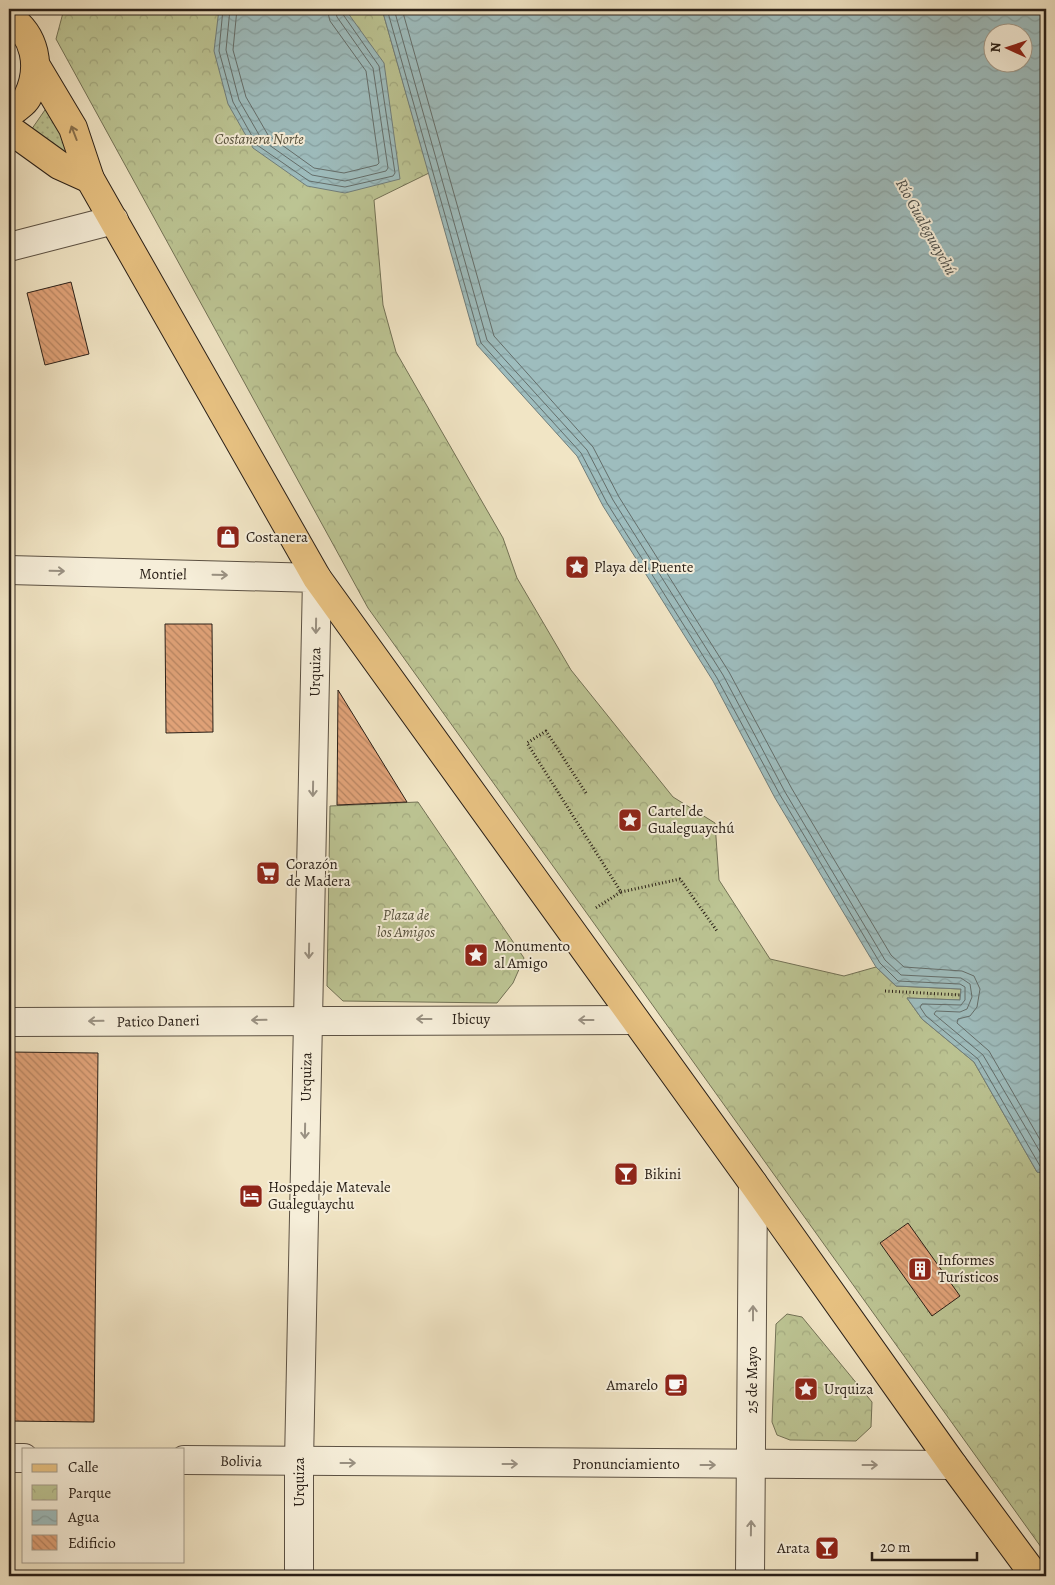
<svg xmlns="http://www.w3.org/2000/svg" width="1055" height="1585" font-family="Alegreya,serif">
<defs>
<pattern id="grass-dots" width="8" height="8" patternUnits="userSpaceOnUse" patternTransform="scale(1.25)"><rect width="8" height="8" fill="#bcc493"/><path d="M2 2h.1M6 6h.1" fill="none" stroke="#a2a87e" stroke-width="1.8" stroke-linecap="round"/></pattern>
<pattern id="park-crowns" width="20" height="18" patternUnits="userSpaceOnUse" patternTransform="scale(1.25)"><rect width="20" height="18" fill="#bcc493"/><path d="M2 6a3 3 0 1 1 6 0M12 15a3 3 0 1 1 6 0" fill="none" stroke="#a2a87e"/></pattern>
<pattern id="water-waves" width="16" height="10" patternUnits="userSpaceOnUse" patternTransform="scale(1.25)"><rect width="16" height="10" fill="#9ebdbe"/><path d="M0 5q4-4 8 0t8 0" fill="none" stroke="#88a2a3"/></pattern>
<pattern id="building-back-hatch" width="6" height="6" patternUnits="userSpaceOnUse" patternTransform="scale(1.25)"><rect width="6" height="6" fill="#e0a278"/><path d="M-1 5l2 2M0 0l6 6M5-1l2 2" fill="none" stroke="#b68461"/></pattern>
</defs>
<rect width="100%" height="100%" fill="#f1e5c5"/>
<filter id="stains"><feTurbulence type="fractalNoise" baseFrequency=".004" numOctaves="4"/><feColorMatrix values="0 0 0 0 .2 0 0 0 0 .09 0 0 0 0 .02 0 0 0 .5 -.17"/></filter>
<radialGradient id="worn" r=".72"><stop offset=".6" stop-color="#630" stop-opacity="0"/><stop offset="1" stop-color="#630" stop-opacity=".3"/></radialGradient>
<polygon fill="url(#grass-dots)" stroke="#737256" points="47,107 74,157 29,133"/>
<g fill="url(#park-crowns)" stroke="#737256">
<polygon points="64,9 382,9 429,173 374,200 383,305 396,352 503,538 517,578 571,670 673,797 715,823 719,880 770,959 844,976 876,967 896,986 961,989 960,1000 907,998 922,1019 974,1062 1037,1172 1046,1173 1046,1554 368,608 56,39"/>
<polygon points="418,802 524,958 513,983 497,1003 343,1001 327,986 330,806"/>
<polygon points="787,1314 802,1317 872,1402 871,1427 856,1441 790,1440 777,1435 772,1422 776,1324"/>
</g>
<g fill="url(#water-waves)" stroke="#707e7c" fill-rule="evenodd">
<polygon points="219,9 345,9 384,63 400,179 345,193 307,186 253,148 228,104 214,51"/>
<path d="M382 9H1046V1173L1037 1172 974 1062 922 1019 907 998 960 1000 961 989 896 986 876 967 775 798 713 681 603 506 577 456 477 345ZM992 32H1022V62H992Z"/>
</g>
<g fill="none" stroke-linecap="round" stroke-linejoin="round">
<g stroke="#646e6b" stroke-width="1">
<polyline points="223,9 219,51 233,102 257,145 309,181 345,187 393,176 395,173 379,66 342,13 341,9"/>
<polyline points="230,9 226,50 239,100 262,140 312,175 345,181 386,171 388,168 373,68 337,17 335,9"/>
<polyline points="237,9 233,50 246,97 268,135 314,168 344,173 377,165 379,163 366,71 330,21 327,9"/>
<polyline points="387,9 481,343 581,453 607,503 717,678 780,795 880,963 898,981 960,984 965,987 965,1000 961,1005 922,1004 920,1007 926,1016 978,1059 1040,1166 1046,1168"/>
<polyline points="394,9 487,340 587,450 613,500 723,675 785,792 885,960 901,975 961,978 970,984 972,997 967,1009 960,1012 936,1011 934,1014 983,1055 1046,1162"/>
<polyline points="402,9 494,336 593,447 619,497 729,672 792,789 891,955 904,967 962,971 974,976 980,989 977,1007 970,1016 958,1019 957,1023 989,1051 1046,1150"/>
</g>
</g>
<g fill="url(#building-back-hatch)" stroke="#2a2018">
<polygon points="71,282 89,354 45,365 27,293"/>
<polygon points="165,624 212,624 213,732 166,733"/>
<polygon points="338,690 407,802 337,805"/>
<polygon points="9,1052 98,1053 94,1422 9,1421"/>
<polygon points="908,1223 960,1296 932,1316 880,1243"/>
</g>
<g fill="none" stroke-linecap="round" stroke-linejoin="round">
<g stroke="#5c5143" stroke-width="30">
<g id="minor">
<polyline points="9,247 114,220"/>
<polyline points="9,570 317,578 299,1462 299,1576"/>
<polyline points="9,1022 635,1020"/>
<polyline points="9,1458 24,1458"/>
<polyline points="184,1460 953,1465"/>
<polyline points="750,1576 753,1183"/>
</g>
</g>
<g stroke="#2a2018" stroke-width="30">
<g id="major">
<path d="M9 17C35 35 42 66 28 96 25 103 15 109 9 114"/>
<polyline points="36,66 73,128 90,179 317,578 753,1183 953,1465 1035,1576"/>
<polyline points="9,129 59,165 90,179"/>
</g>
</g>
<g stroke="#2a2018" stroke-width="3" stroke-dasharray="1 2.5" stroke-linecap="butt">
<polyline points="586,793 546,731 527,743 621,892 594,909"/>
<polyline points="621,892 680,879 717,931"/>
<polyline points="885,991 961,995"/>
</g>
<use href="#minor" stroke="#f6eed9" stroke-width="28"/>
<use href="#major" stroke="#e8c282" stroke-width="28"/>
</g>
<defs><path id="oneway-shaft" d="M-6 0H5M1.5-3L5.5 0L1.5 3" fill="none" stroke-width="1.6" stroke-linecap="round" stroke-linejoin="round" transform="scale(1.25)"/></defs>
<use stroke="#89714d" href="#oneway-shaft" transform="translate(74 133) rotate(-111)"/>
<g stroke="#9a9182">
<use href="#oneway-shaft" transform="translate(57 571) rotate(1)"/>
<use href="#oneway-shaft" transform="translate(220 575) rotate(1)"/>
<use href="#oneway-shaft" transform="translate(316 626) rotate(91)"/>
<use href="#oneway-shaft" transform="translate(313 789) rotate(91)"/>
<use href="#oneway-shaft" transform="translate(309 951) rotate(91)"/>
<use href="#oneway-shaft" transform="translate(424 1019) rotate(-180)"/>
<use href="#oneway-shaft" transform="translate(259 1020) rotate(179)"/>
<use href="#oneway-shaft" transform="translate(586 1020) rotate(-180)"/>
<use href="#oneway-shaft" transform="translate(96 1021) rotate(179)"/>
<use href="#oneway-shaft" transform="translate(305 1131) rotate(91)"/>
<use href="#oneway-shaft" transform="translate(753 1313) rotate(-90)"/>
<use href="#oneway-shaft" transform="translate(348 1463)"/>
<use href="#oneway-shaft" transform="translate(510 1464)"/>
<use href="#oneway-shaft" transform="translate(708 1465)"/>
<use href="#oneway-shaft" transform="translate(870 1465)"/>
<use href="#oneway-shaft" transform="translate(751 1528) rotate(-89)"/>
</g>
<defs>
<g id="shop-square" transform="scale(1.25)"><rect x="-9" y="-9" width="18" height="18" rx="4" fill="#8f2418" stroke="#f6eed9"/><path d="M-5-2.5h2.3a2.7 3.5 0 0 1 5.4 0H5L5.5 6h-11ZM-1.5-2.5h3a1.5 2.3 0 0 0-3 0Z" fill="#fff"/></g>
<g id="sight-square" transform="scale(1.25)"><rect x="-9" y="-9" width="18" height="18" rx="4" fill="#8f2418" stroke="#f6eed9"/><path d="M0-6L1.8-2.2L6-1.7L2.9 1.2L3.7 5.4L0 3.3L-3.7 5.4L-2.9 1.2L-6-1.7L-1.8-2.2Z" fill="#fff"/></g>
<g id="supermarket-square" transform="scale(1.25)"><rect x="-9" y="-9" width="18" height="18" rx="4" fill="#8f2418" stroke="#f6eed9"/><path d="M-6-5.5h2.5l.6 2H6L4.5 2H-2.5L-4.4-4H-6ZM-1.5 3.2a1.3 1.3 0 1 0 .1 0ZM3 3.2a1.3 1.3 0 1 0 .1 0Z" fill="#fff"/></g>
<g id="bar-square" transform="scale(1.25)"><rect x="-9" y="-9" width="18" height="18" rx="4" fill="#8f2418" stroke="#f6eed9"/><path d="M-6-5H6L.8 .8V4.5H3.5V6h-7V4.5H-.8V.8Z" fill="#fff"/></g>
<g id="hotel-square" transform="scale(1.25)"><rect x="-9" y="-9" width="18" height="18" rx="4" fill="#8f2418" stroke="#f6eed9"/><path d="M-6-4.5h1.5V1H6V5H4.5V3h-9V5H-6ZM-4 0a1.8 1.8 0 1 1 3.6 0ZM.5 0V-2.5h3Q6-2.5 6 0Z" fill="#fff"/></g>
<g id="building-square" transform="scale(1.25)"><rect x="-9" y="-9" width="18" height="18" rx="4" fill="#8f2418" stroke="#f6eed9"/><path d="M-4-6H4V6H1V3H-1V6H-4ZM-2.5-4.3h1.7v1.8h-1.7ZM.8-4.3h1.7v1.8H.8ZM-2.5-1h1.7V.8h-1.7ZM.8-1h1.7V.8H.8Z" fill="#fff"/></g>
<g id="cafe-square" transform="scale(1.25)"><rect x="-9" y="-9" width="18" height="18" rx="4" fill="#8f2418" stroke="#f6eed9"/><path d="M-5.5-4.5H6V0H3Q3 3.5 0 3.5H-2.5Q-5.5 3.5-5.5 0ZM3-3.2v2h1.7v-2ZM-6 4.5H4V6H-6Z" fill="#fff"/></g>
</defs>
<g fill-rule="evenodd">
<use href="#shop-square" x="228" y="537"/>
<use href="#sight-square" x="577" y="567"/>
<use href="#sight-square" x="630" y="820"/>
<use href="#supermarket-square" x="268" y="873"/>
<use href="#sight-square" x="476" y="955"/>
<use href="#bar-square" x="626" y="1174"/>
<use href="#hotel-square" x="251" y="1196"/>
<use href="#building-square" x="920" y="1269"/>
<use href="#cafe-square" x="676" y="1385"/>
<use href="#sight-square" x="806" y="1389"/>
<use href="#bar-square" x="827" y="1548"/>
</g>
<g text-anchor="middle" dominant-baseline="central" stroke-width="4" stroke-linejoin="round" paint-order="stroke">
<g font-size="15" font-style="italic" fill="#56513d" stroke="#f6eed9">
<text x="259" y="139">Costanera Norte</text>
<text x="406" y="915">Plaza de<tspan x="406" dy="17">los Amigos</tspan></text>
</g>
<g font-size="15" fill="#2a2018" stroke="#f6eed9" text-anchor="start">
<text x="246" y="537">Costanera</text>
<text x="594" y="567">Playa del Puente</text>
<text x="648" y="811">Cartel de<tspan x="648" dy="17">Gualeguaychú</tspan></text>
<text x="286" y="864">Corazón<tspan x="286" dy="17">de Madera</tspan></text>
<text x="494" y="946">Monumento<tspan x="494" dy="17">al Amigo</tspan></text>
<text x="644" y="1174">Bikini</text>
<text x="268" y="1187">Hospedaje Matevale<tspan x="268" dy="17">Gualeguaychu</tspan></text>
<text x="938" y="1260">Informes<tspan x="938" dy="17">Turísticos</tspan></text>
<text x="658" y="1385" text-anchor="end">Amarelo</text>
<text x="824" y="1389">Urquiza</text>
<text x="810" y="1548" text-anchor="end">Arata</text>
</g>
<g font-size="15" fill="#2a2018" stroke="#f6eed9">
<text transform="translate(163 574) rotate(1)">Montiel</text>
<text transform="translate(315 672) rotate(-89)">Urquiza</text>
<text x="471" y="1019">Ibicuy</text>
<text transform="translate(158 1021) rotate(-1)">Patico Daneri</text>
<text transform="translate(306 1077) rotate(-89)">Urquiza</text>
<text transform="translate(752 1380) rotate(-90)">25 de Mayo</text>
<text transform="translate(241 1461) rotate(1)">Bolivia</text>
<text x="626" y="1464">Pronunciamiento</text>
<text transform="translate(299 1482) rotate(-90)">Urquiza</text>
</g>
<g font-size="16" font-style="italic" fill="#4d4f4a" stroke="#f6eed9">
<text transform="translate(926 227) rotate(61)">Río Gualeguaychú</text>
</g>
</g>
<rect width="1055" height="1585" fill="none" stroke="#f1e5c5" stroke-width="30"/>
<rect x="10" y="10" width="1035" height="1565" fill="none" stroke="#2a2018" stroke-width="2.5"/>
<rect x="15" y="15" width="1025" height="1555" fill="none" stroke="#2a2018"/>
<rect x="22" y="1448" width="162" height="115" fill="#f6eed9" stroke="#a49c8c"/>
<rect x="32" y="1464" width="25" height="8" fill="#e8c282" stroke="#a49c8c"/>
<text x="68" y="1472" font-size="15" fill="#2a2018">Calle</text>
<rect x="32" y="1485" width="25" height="15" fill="url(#park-crowns)" stroke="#a49c8c"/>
<text x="68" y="1498" font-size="15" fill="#2a2018">Parque</text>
<rect x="32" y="1510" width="25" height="15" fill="url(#water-waves)" stroke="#a49c8c"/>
<text x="68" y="1522" font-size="15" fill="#2a2018">Agua</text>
<rect x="32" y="1535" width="25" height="15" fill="url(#building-back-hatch)" stroke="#a49c8c"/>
<text x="68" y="1548" font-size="15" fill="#2a2018">Edificio</text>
<g transform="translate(1008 48) rotate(273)"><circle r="24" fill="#f6eed9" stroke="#a49c8c"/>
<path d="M0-4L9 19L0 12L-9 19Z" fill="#8f2418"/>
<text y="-8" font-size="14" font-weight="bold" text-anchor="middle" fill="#2a2018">N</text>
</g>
<path d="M872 1552v8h105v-8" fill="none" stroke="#2a2018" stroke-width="2.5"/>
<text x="880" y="1552" font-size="15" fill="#2a2018" stroke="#f6eed9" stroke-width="4" paint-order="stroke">20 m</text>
<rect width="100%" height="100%" filter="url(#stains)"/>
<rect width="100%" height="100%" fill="url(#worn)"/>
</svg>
